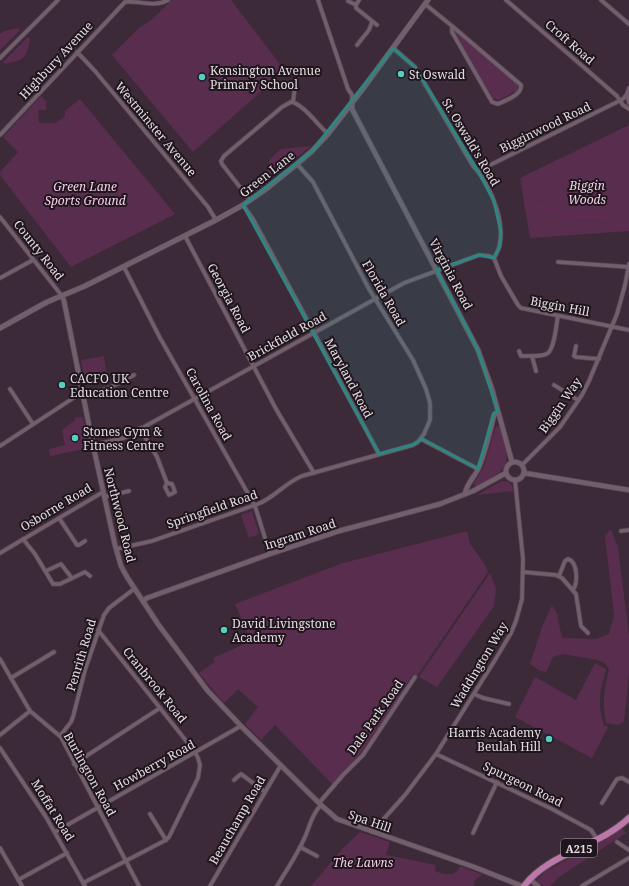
<svg xmlns="http://www.w3.org/2000/svg" width="629" height="886" font-family="'Noto Serif',serif">
<rect width="100%" height="100%" fill="#3d2a38"/>
<g fill="#592d4e">
<polygon points="172,0 231,0 282,67 266,87 193,152 112,55 140,27 150,21"/>
<polygon points="18,28 20,30 0,50 0,34 4,31"/>
<polygon points="455,31 518,84 517,90 499,100 492,98 455,33"/>
<path d="M28 37 30 39C26 60 25 59 4 64L3 62Z"/>
<polygon points="41,96 46,101 46,110 38,110 39,123 56,123 65,116 65,111 80,99 175,214 71,267 0,175 0,172 18,152 3,137"/>
<polygon points="629,125 629,231 530,238 520,178"/>
<polygon points="311,146 263,184 270,159 281,149"/>
<polygon points="104,356 106,371 84,376 81,360"/>
<polygon points="80,417 83,417 89,448 50,456 49,449 65,445 62,430 75,420 74,418"/>
<path d="M497 426 500 427C506 450 515 466 489 479 485 482 480 485 475 486L474 483 484 466 495 428Z"/>
<path d="M502 481C509 481 513 484 513 491L477 495Z"/>
<polygon points="252,511 259,534 249,538 241,515"/>
<path d="M611 529 618 548 629 635V674L624 721 619 725 606 723C602 702 604 691 609 669L606 664 598 660 563 654 553 657 546 672 540 671 530 664 542 627 552 605 557 614 562 638 596 639 609 634 614 615 605 536Z"/>
<polygon points="467,531 470,544 484,563 488,572 417,676 413,674 390,711 360,754 332,784 275,725 261,740 245,724 258,707 238,689 224,703 199,673 215,662 213,658 251,641 235,604 343,563"/>
<polygon points="490,573 496,589 494,606 437,687 419,677"/>
<path d="M595 663 606 669C600 692 597 701 604 725L608 727 592 758 515 717 535 677 576 700Z"/>
<polygon points="622,829 626,833 559,877 550,886 544,886 536,881 545,872"/>
<path d="M360 832 390 842 386 855 436 865 435 871C444 875 457 877 460 866L483 875C478 877 473 880 474 886H311L343 848Z"/>
</g>
<g fill="none" stroke-linecap="round" stroke-linejoin="round">
<polyline stroke="#69275b" stroke-width="1.5" points="538,207 545,207 579,217 606,217 618,226 629,226"/>
<g stroke="#564752" stroke-width="5">
<g id="minor">
<polyline points="318,0 345,80 348,89 352,95 352,103"/>
<polyline points="359,0 356,5 356,8 377,25"/>
<polyline points="506,0 617,96 623,105 629,109"/>
<polyline points="601,0 629,24"/>
<polyline points="348,1 356,5"/>
<path d="M425 4 452 26V32L492 102 498 104C506 100 522 95 521 85L452 26"/>
<polyline points="357,45 369,30 372,22"/>
<path d="M393 48 415 67 473 166C492 185 511 233 494 258"/>
<polyline points="77,52 95,71 208,207 216,220"/>
<polyline points="0,58 58,0"/>
<polyline points="629,88 627,94 629,103"/>
<polyline points="293,102 297,71"/>
<path d="M0 135 125 2C138 0 155 8 168 0"/>
<polyline points="478,171 617,102 623,99 627,94"/>
<path d="M250 200 222 164 221 161 224 156 282 107 291 102C302 103 318 125 328 134"/>
<polyline points="243,205 253,219 379,454"/>
<polyline points="0,217 62,296"/>
<polyline points="185,236 276,409 314,473"/>
<polyline points="494,258 501,276 518,305 521,308 629,330"/>
<polyline points="558,262 629,267"/>
<polyline points="124,267 159,336 255,506 270,554"/>
<polyline points="0,278 33,260"/>
<polyline points="576,346 574,356 576,357 599,359"/>
<polyline points="519,351 521,356 532,356"/>
<path d="M536 371 532 356C537 356 544 356 548 353 555 347 556 325 558 316"/>
<polyline points="554,385 578,400"/>
<polyline points="10,389 33,424"/>
<polyline points="140,428 157,457 167,483 165,487 169,495 175,492 172,484 167,483"/>
<polyline points="421,439 478,469"/>
<polyline points="93,445 124,438 404,283 479,255 489,256 494,258"/>
<polyline points="0,446 81,393 103,390 111,387 134,375"/>
<polyline points="522,465 560,427 582,395 589,381 617,314 625,285 629,264"/>
<polyline points="104,497 129,491"/>
<polyline points="59,518 77,545 79,545 85,541"/>
<polyline points="621,531 629,530"/>
<polyline points="23,539 35,554 53,584 60,584 85,572 90,576"/>
<path d="M116 549 152 541 258 504C275 497 285 483 302 476L413 445 418 442 424 434 430 420V403L426 389 413 360 369 289 313 182 297 164"/>
<polyline points="0,553 103,492"/>
<polyline points="46,571 61,564 71,577"/>
<polyline points="523,572 556,575 562,578 576,594 581,626 588,633"/>
<path d="M559 576 565 561 568 559C578 562 578 583 573 590"/>
<polyline points="0,659 30,711 61,737 139,886"/>
<polyline points="11,678 54,652"/>
<polyline points="474,694 483,698 509,704"/>
<polyline points="0,735 30,711"/>
<polyline points="60,736 71,722 73,717 85,670 104,615 109,608 134,589"/>
<polyline points="0,748 46,817 85,886"/>
<polyline points="436,754 552,809 591,830 597,839"/>
<polyline points="74,764 160,708"/>
<polyline points="234,780 241,774 265,792"/>
<polyline points="319,803 343,775 363,755 415,677"/>
<polyline points="602,803 617,779 622,778 629,782"/>
<polyline points="150,814 166,840"/>
<polyline points="55,832 241,726"/>
<polyline points="372,832 405,795 436,754 495,660 511,633 516,621 522,599 523,559 515,480"/>
<polyline points="473,833 497,782"/>
<polyline points="617,842 629,850"/>
<polyline points="300,847 317,856"/>
<polyline points="0,848 22,886"/>
<polyline points="18,880 67,853"/>
<polyline points="83,883 166,840 169,837 198,778 200,765 198,758 195,752 98,630"/>
<polyline points="210,886 281,765"/>
<path d="M277 886C286 871 297 855 304 839 310 827 311 815 321 805"/>
<polyline points="582,886 629,858"/>
</g>
</g>
<g stroke="#564752" stroke-width="6">
<g id="tertiary">
<polyline points="352,104 352,109 478,350 492,389 512,462"/>
<polyline points="62,296 64,301 93,445 115,545 121,566 127,577 158,624 207,690 241,726 321,805 337,819 474,867 522,886"/>
<circle cx="515" cy="471" r="9"/>
<polyline points="524,473 629,490"/>
<path d="M465 494C466 484 475 477 479 467 486 450 490 432 494 415L498 412"/>
<polyline points="143,601 147,598 270,554 339,531 440,504 473,491 506,473"/>
<polyline points="529,879 538,886"/>
</g>
</g>
<g stroke="#564752" stroke-width="6">
<polyline id="secondary" points="0,328 47,302 85,286 216,220 243,205 266,189 297,164 312,151 328,134 362,90 428,0"/>
</g>
<g stroke="#564752" stroke-width="8">
<path id="primary" d="M524 886C550 852 599 847 629 818"/>
</g>
<use href="#minor" stroke="#735e6d" stroke-width="3.5"/>
<use href="#tertiary" stroke="#735e6d" stroke-width="4.5"/>
<use href="#secondary" stroke="#735e6d" stroke-width="5"/>
<use href="#primary" stroke="#bc77ab" stroke-width="6"/>
</g>
<path fill="#2f8580" fill-opacity="0.2" stroke="#2f8580" stroke-width="3" stroke-linejoin="round" d="M393 48 415 67 478 171 494 201 501 232 500 246 494 258 479 255 437 270 478 350 498 412 494 413 478 469 422 439 413 445 379 454 243 205 312 151Z"/>
<g fill="#57cec2" stroke="#1e161c" stroke-width="1.5">
<circle cx="401" cy="74" r="4"/>
<circle cx="202" cy="77" r="4"/>
<circle cx="62" cy="385" r="4"/>
<circle cx="75" cy="438" r="4"/>
<circle cx="224" cy="630" r="4"/>
<circle cx="549" cy="739" r="4"/>
</g>
<g text-anchor="middle" dominant-baseline="central" stroke-width="4" stroke-linejoin="round" paint-order="stroke">
<rect fill="#1e161c" stroke="#aba0a7" stroke-width="1" x="561" y="839" width="36" height="18" rx="3"/>
<g font-size="11" font-weight="bold" fill="#e7dbe3">
<text x="579" y="848">A215</text>
</g>
<g font-size="12" fill="#e7dbe3" stroke="#1e161c">
<text transform="translate(570 42) rotate(41)">Croft Road</text>
<text transform="translate(56 60) rotate(-47)">Highbury Avenue</text>
<text transform="translate(545 127) rotate(-26)">Bigginwood Road</text>
<text transform="translate(156 129) rotate(50)">Westminster Avenue</text>
<text transform="translate(471 142) rotate(59)">St. Oswald's Road</text>
<text transform="translate(267 174) rotate(-38)">Green Lane</text>
<text transform="translate(39 250) rotate(52)">County Road</text>
<text transform="translate(451 274) rotate(62)">Virginia Road</text>
<text transform="translate(384 293) rotate(60)">Florida Road</text>
<text transform="translate(229 298) rotate(62)">Georgia Road</text>
<text transform="translate(560 306) rotate(11)">Biggin Hill</text>
<text transform="translate(287 336) rotate(-29)">Brickfield Road</text>
<text transform="translate(349 378) rotate(62)">Maryland Road</text>
<text transform="translate(209 404) rotate(61)">Carolina Road</text>
<text transform="translate(560 405) rotate(-55)">Biggin Way</text>
<text transform="translate(56 507) rotate(-31)">Osborne Road</text>
<text transform="translate(212 509) rotate(-19)">Springfield Road</text>
<text transform="translate(120 515) rotate(76)">Northwood Road</text>
<text transform="translate(300 534) rotate(-18)">Ingram Road</text>
<text transform="translate(81 655) rotate(-73)">Penrith Road</text>
<text transform="translate(479 665) rotate(-59)">Waddington Way</text>
<text transform="translate(155 685) rotate(51)">Cranbrook Road</text>
<text transform="translate(375 717) rotate(-55)">Dale Park Road</text>
<text transform="translate(154 765) rotate(-29)">Howberry Road</text>
<text transform="translate(90 774) rotate(61)">Burlington Road</text>
<text transform="translate(523 784) rotate(26)">Spurgeon Road</text>
<text transform="translate(53 810) rotate(58)">Moffat Road</text>
<text transform="translate(237 820) rotate(-60)">Beauchamp Road</text>
<text transform="translate(370 821) rotate(19)">Spa Hill</text>
</g>
<g font-size="12" fill="#e7dbe3" stroke="#1e161c" text-anchor="start">
<text x="210" y="70">Kensington Avenue<tspan x="210" dy="14">Primary School</tspan></text>
<text x="409" y="74">St Oswald</text>
<text x="70" y="378">CACFO UK<tspan x="70" dy="14">Education Centre</tspan></text>
<text x="83" y="431">Stones Gym &amp;<tspan x="83" dy="14">Fitness Centre</tspan></text>
<text x="232" y="623">David Livingstone<tspan x="232" dy="14">Academy</tspan></text>
<text x="541" y="732" text-anchor="end">Harris Academy<tspan x="541" dy="14">Beulah Hill</tspan></text>
</g>
<g font-size="12" font-style="italic" fill="#f6cdea" stroke="#1e161c">
<text x="587" y="185">Biggin<tspan x="587" dy="14">Woods</tspan></text>
<text x="85" y="186">Green Lane<tspan x="85" dy="14">Sports Ground</tspan></text>
<text x="363" y="862">The Lawns</text>
</g>
</g>
</svg>
